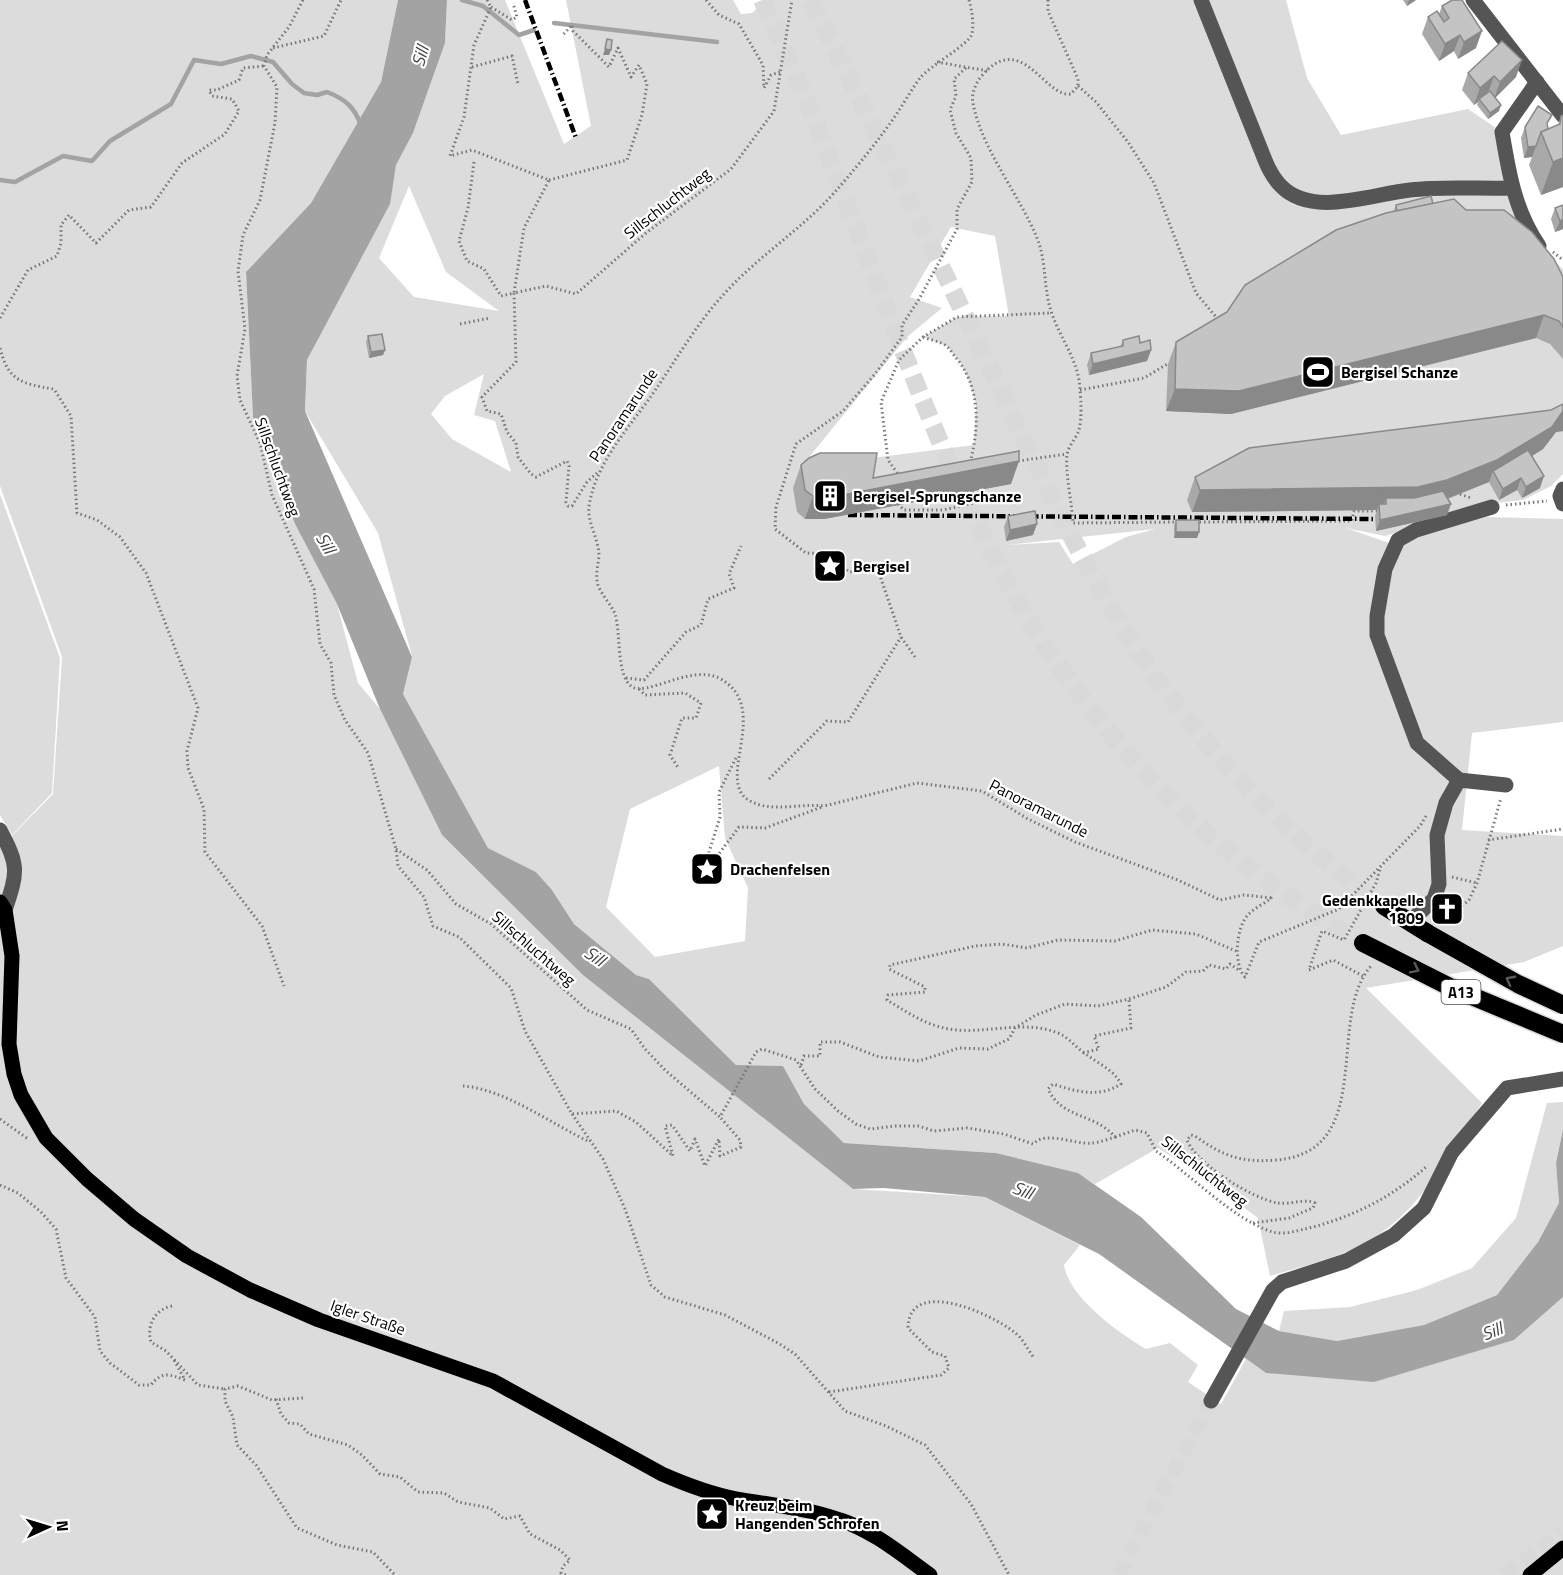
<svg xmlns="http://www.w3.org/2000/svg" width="1563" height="1575" font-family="'Titillium Web',sans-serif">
<rect width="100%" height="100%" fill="#fff"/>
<g fill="#dcdcdc" fill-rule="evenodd">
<path d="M0 0H398L381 82 311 203 246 272 253 417 295 524 337 604 358 683 380 709 442 835 584 975 853 1189 985 1197 1080 1245 1064 1265C1069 1298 1119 1333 1146 1349L1170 1343 1198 1365 1188 1382 1221 1404 1246 1359 1266 1373 1514 1340 1563 1297V1575H0V848L53 794 62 657 0 486Z"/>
<path d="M447 0H505L564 144 591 126 566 0H733L741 14 752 13 766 0H1286L1307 78 1341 135 1468 109 1502 132 1514 213 1523 234 1563 269V474L1551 486 1523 500 1496 503 1385 536 1346 528 1389 543 1486 517 1563 519V722L1472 733 1462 830 1563 836V946L1524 962 1366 988 1482 1103C1453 1147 1426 1202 1381 1233 1349 1256 1307 1265 1270 1276L1258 1218 1192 1169 1158 1148 1095 1184 1077 1173 996 1153 844 1143 804 1104 783 1066 736 1065 649 979 636 975 574 924 552 890 536 872 488 848 403 694 412 656 378 533 305 411 307 360 389 204 396 165 413 133 445 43ZM409 186 446 272 499 311 414 297 379 258ZM951 227 995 236 1009 316 957 317 923 337 947 346 961 364 970 383 976 404 974 445 801 467 907 337 942 308 910 297ZM484 374 474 415 495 421 511 472 452 439 431 414 445 396ZM1155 529 1126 537 1073 564 1059 542 1006 545ZM719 766 725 838 748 888 745 941 655 957 606 907 630 809Z"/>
<polygon points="0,494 60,658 52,793 12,835 0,815"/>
<polygon points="1563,1102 1563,1129 1556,1163 1559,1203 1538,1242 1497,1295 1424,1325 1337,1341 1279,1331 1284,1311 1350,1307 1417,1290 1472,1268 1516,1218 1547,1103"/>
</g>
<polygon fill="#a3a3a3" points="398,0 447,0 445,43 413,133 396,165 390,204 307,360 305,411 412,657 403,694 488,848 536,872 552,890 574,924 636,975 649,979 736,1065 783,1066 804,1104 844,1143 996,1153 1078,1173 1141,1217 1236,1309 1279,1331 1337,1341 1424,1325 1497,1295 1538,1242 1559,1203 1556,1163 1563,1129 1563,1297 1514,1340 1374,1382 1266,1373 1099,1254 985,1197 884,1188 853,1189 583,975 442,835 380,709 337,604 295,524 253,417 246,272 311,203 381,82"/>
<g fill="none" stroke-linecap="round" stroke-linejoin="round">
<g stroke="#a3a3a3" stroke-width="4.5">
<polyline points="462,0 483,6 519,35 534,30"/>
<polyline points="554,23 717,42"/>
<path d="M0 180 15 182 63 156 92 161 110 141 171 104 194 60 221 64 251 56 273 62 292 84 304 93 317 95 327 92C345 99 355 107 361 126"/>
</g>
<g stroke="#d9d9d9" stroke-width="15" stroke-dasharray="15 8" stroke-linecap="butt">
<polyline points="1118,1575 1211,1401"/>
<polyline points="1504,1575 1563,1533"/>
</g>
<g stroke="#d9d9d9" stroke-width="18" stroke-dasharray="18 9" stroke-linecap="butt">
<path d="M762 0C847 179 900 371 989 548 1071 712 1201 854 1363 943"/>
<path d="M811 0C869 117 926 235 983 353 1032 455 1078 562 1142 657 1208 754 1288 838 1384 906"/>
</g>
<g stroke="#dbdbdb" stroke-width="18">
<g id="major">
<path d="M0 902 5 910 12 956 9 1044 14 1074 21 1095 46 1138 87 1179 134 1219 187 1256 250 1290 319 1320 493 1381 662 1474C687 1485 711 1494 737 1499 771 1505 807 1508 840 1520 874 1531 902 1555 930 1575"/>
<polyline points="1530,1575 1563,1548"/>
</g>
</g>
<g stroke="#dbdbdb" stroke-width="21">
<polyline id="highway" points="1384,906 1429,934"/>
</g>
<g stroke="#777" stroke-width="3" stroke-dasharray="1.5 3" stroke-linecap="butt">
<polyline points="303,0 289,27 267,55 264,66 277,87 275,123 260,200 243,235 238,271 245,329 237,376 240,400 260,443 272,495 314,589 320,644 331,663 334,695 345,720 368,753 396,849 398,866 424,897 433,926 459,937 511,988 525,1031 572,1114 616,1111 636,1122 673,1156 665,1126 672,1125 690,1151 695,1139 705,1166 719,1139 720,1156 741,1147 740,1140 720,1117"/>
<polyline points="487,0 491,7 474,45 464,117 450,156 472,150 549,180 524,228 514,293 546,286 576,294 646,233 731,169 774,111 792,0"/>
<polyline points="706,0 719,15 739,24 763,65 764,88 771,75 780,72"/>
<path d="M969 0C972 10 974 24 972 34 969 44 930 66 920 78 912 89 905 101 898 112 879 140 856 168 834 193 801 230 757 257 724 294 697 323 676 360 654 392 629 428 596 462 589 506 587 523 599 539 599 556 598 566 595 575 598 585 602 596 611 604 615 614 621 632 616 674 631 686 645 698 690 664 719 678 774 707 713 781 750 801 772 813 800 803 824 806L917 783 982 791 1028 819 1075 842 1178 880 1220 900 1244 895 1271 898C1264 904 1254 908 1248 915 1236 927 1233 964 1245 977L1259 942 1339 909 1420 826 1426 816"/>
<path d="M1048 0V11L1078 79V86L1071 94C1044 98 1021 27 980 78 975 85 971 95 973 103 981 148 1020 196 1037 238 1047 262 1043 290 1052 314 1061 340 1079 361 1080 390 1081 401 1082 419 1079 430 1076 439 1068 446 1067 455 1065 471 1072 504 1073 523L1179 522"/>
<polyline points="491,7 512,20 517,17 513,3"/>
<polyline points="273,48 324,36 341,0"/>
<polyline points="937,62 988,71"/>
<polyline points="472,67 512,56 518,84"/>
<polyline points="1078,86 1096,102 1128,142 1154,183 1196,293 1216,317"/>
<polyline points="474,162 468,208 459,241 467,261 484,269 501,296 514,293 516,362 482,397 487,411 501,414 507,432 516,443 518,457 531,474 536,477 567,461 569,466 566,502 568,506 572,506 587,482 597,473"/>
<polyline points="549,180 627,160 642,115 647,84 639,65 631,77 618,48 609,67 573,31 572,25 562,36"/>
<polyline points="1553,252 1563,260"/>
<polyline points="0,318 28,270 57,256 61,243 61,225 69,215 96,243 129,210 151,207 182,163 225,134 239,111 232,99 212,96 209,90 217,90 239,80 243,68 264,66"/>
<polyline points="460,324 490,318"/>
<path d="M923 337C930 340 938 341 945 345 950 348 953 355 957 359 981 389 979 428 970 463"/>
<path d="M0 348C8 381 22 384 54 389L71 416 77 513 97 520 120 537 146 573 198 708 187 751 188 768 204 809 205 852 262 926 284 986"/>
<polyline points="1080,390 1144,378 1169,363"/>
<polyline points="1018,461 1067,454"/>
<polyline points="900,477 888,460 881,402 899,360 923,337 957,317 1051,313"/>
<polyline points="1460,494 1471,498"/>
<polyline points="898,504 904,510 943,510 974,503 972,490"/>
<polyline points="1506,505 1547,501"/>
<polyline points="1195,522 1352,521 1354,511 1379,511"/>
<polyline points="915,657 901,637 878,570 849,572 829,554 806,553 775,529 776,507 796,444 843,411 875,374 902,337 902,325 918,301 957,229 957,209 972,182 971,158 956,133 950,110 956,96 954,79 968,66"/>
<polyline points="626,678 644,680 686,632 701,625 708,599 734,588 729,574 741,546"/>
<polyline points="639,689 645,695 685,693 701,703 696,718 682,718 670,755 679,769"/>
<polyline points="736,758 719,792 720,817 705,865 709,867 739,827 765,828 822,807"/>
<polyline points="769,779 827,721 848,722 901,637"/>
<polyline points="1488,840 1563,829"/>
<path d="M396 849 427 870 456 904 491 924 587 1010 631 1029 645 1049 666 1071 720 1117 756 1052 762 1049 796 1060 815 1089 838 1111 856 1124 870 1129 895 1126H918L934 1131 967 1128 1004 1134 1033 1144C1046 1130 1075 1145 1091 1143 1099 1143 1108 1139 1115 1137 1095 1113 1062 1119 1048 1089L1053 1084C1077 1092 1099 1098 1121 1084 1114 1070 1099 1064 1087 1055 1076 1048 1070 1038 1058 1033 1024 1019 984 1035 949 1029 925 1025 907 1012 887 1000L888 995 925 992V987L889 969 890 965 975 946 1002 944 1027 948 1058 940 1115 941 1152 930 1196 934 1236 951"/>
<polyline points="1452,877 1477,883"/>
<polyline points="1441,923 1469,900 1477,883 1501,798"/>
<polyline points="1363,976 1333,960 1309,970 1322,931 1344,940 1376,883 1380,869"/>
<polyline points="1083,1053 1099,1049 1094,1036 1131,1028 1129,1000"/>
<polyline points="801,1065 804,1056 820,1056 820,1042 840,1042 879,1057 919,1061 959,1048 988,1049 1009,1039 1015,1028 1036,1015 1065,1004 1098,1006 1129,999 1166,987 1186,972 1203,971 1209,965 1226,969 1230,964 1240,971"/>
<path d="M463 1086C505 1089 551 1124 590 1142"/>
<polyline points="572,1114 603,1159 625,1209 651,1285 665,1297 725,1315 778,1343 795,1354 845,1411 886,1426 925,1445 971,1504 1009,1575"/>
<polyline points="0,1119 28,1139"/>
<path d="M1115 1137 1135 1130 1147 1133 1156 1151C1190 1174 1235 1221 1273 1232 1283 1235 1296 1231 1305 1229 1351 1218 1391 1198 1426 1167"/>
<path d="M0 1185 18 1193 41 1212 56 1229 66 1278 95 1317 100 1351 110 1363 139 1385H151C162 1371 169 1374 185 1380L174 1360"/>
<path d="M1253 1223 1289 1218 1313 1208 1315 1203C1305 1198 1290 1205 1278 1203 1253 1199 1196 1164 1187 1140L1191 1135 1195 1136C1223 1156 1241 1163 1276 1160 1379 1152 1324 1016 1372 965"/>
<path d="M172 1306C155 1309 146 1326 151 1342L166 1351 198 1385 225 1389"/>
<path d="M829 1392 941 1375 949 1368 945 1356 932 1352 908 1328C909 1276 992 1314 1014 1332 1022 1337 1028 1350 1034 1358"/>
<polyline points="303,1398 272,1400 238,1386 225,1389 225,1401 233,1417 237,1445 256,1465 297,1528 337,1545 373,1552 395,1575"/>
<polyline points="276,1399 281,1414 289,1423 300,1424 309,1434 348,1445 362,1455 380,1474 400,1477 418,1492 444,1493 458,1502 490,1508 504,1519 520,1516 530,1534 560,1550 570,1560 563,1566 561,1573 566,1575"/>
</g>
<g stroke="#555" stroke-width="15">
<path d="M1201 0 1261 150C1266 163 1271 176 1281 186 1312 218 1372 194 1410 190 1443 186 1478 189 1511 188"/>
<polyline points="1473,0 1563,116"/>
<path d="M1537 82 1502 132C1509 174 1515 211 1539 246"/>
<polyline points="1563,489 1560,496 1563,504"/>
<polyline points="1459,780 1417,743 1377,635 1377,616 1385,569 1398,540 1416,530 1492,507"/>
<path d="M0 830C19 866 18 871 5 910"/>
<polyline points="1410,922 1434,899 1439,884 1437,835 1446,803 1459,780 1506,785"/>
<polyline points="1211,1401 1273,1290 1282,1282 1346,1261 1394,1235 1424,1208 1452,1152 1507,1088 1563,1079"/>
</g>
<use href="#major" stroke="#000" stroke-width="15"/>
<use href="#highway" stroke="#000" stroke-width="18"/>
<g stroke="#000" stroke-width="4.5" stroke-dasharray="9 3 1.5 3" stroke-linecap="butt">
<polyline points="525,0 576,138"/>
<polyline points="848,515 1375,519"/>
</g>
<g stroke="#dbdbdb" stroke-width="21" stroke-linecap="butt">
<g id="highway-bridge">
<polyline points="1429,934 1518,984 1563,1005"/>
<polyline points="1363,943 1450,987 1563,1034"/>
</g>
</g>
<use href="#highway-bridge" stroke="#000" stroke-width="18"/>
</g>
<g fill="#a9a9a9">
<polygon points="1403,0 1416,0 1407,6"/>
<polygon points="1442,6 1476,48 1458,59 1454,51 1439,61 1422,34 1428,17 1439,14"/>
<polygon points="1468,73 1516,77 1495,98 1499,111 1488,119 1477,105 1478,102 1474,105 1462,90"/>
<polygon points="1563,115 1563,187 1541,195 1529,165 1532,157 1524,158 1521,138 1525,127 1548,127 1548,129 1558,125 1561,116"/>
<polygon points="1433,204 1466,210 1563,277 1563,359 1550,344 1536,338 1231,414 1166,411 1168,364 1176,342 1393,212 1396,205"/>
<polygon points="1563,205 1563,229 1555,232 1551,219 1555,208"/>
<polygon points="368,336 385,350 383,355 369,358 366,342"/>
<polygon points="1123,340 1140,343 1151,350 1147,361 1089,375 1087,365 1091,353 1120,347"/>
<polygon points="1563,404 1563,431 1556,432 1543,449 1532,456 1540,488 1522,498 1517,490 1499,500 1489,482 1448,499 1447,515 1376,531 1375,516 1377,510 1192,512 1187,500 1195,477 1551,410"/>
<polygon points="801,465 873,478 1011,484 824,519 805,519 797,512 793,488"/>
<polygon points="1008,516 1033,535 1006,541 1004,527"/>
<polygon points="1176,520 1199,532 1197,538 1174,538 1174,526"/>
<polygon points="1444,903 1453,903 1451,909 1448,913 1442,909"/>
</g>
<g fill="#898989">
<polygon points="1409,0 1416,0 1407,6"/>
<polygon points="1482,31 1476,48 1458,59 1464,42"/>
<polygon points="1460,35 1454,51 1439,61 1445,44"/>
<polygon points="605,49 611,50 609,55 603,55"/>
<polygon points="1522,60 1516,77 1494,99 1500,82"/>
<polygon points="1494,76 1488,93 1479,99 1478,102 1474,105 1480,88"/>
<polygon points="1501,105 1499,111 1488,119 1490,113"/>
<polygon points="1536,146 1532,157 1524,158 1528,147"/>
<polygon points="1563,158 1563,187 1541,195 1553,162"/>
<polygon points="1563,219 1563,229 1555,232 1560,221"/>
<polygon points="1544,315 1536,338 1231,414 1166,411 1175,389"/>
<polygon points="385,350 383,355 369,358 371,352"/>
<polygon points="1151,350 1147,361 1089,375 1093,364"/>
<polygon points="1563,411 1563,431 1556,432 1543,449 1497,478 1493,471 1489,482 1438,502 1386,504 1386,498 1382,510 1379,504 1377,510 1192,512 1200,490"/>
<polygon points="1019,461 1011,484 824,519 805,519 813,496"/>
<polygon points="1544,476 1540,488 1522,498 1526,487"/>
<polygon points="1521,478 1517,490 1499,500 1503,489"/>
<polygon points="1451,504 1447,515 1376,531 1380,520"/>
<polygon points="1037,524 1033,535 1006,541 1010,530"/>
<polygon points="1176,532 1199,532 1197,538 1174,538"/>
</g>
<g fill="#c4c4c4" stroke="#898989" stroke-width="1.5">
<polygon points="1452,0 1462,0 1482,31 1464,42 1460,35 1445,44 1428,17 1437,11 1444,22 1449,18 1442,6"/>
<polygon points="607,39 612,40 611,50 605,49"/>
<polygon points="1502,41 1522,60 1500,82 1494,76 1480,88 1468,73"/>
<polygon points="1490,91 1501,105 1490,113 1479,99"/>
<polygon points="1538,106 1552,115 1547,123 1548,129 1541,132 1536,146 1528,147 1525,127"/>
<polygon points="1563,115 1563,158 1553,162 1541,132 1560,124 1561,116"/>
<polygon points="1431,196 1433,204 1397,211 1396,205"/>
<polygon points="1454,199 1466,210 1504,210 1532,232 1554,259 1563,277 1563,327 1559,321 1544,315 1239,391 1175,389 1176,342 1227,312 1245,285 1336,230 1386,213"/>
<polygon points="1563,205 1563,219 1560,221 1555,208"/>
<polygon points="382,334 385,350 371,352 368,336"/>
<polygon points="1139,336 1140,343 1150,340 1151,350 1093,364 1091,353 1123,346 1123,340"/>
<polygon points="1563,404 1563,411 1552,427 1497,460 1447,480 1418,487 1200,490 1195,477 1249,448 1551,410"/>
<polygon points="1528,450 1544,476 1526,487 1521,478 1503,489 1493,471"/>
<polygon points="1019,451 1019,461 832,497 813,496 805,490 801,465 809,458 820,453 877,453 873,478"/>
<polygon points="1443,491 1451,504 1380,520 1379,504 1386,504 1386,498 1414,498"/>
<polygon points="1035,511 1037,524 1010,530 1008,516"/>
<rect x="1176" y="520" width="23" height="12"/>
<polygon points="1448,899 1453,903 1450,908 1444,903"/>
</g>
<defs><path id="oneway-chevron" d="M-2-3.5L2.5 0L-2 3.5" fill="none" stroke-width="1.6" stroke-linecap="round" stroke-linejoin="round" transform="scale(1.5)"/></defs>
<g stroke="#595959">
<use href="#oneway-chevron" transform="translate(1415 969) rotate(26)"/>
<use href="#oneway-chevron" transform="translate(1510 980) rotate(-152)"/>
</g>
<defs>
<g id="stadium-square" transform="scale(1.725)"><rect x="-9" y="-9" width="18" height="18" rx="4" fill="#000" stroke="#fff"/><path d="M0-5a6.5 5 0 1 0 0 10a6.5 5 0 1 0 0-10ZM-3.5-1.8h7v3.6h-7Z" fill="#fff"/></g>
<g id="building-square" transform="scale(1.725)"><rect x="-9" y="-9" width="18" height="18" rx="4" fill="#000" stroke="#fff"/><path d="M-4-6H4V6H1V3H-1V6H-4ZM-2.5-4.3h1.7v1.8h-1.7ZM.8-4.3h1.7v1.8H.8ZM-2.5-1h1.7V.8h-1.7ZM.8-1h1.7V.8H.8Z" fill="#fff"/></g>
<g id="sight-square" transform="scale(1.725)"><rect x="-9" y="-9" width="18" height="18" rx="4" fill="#000" stroke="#fff"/><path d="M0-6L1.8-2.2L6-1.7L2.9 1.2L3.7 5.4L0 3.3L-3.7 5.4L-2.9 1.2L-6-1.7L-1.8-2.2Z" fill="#fff"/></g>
<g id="church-square" transform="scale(1.725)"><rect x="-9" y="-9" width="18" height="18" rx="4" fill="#000" stroke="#fff"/><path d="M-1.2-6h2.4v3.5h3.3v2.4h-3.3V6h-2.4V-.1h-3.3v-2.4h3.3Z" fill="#fff"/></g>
</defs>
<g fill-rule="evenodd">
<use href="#stadium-square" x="1318" y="372"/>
<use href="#building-square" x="830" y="496"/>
<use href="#sight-square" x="830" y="566"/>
<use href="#sight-square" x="707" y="869"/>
<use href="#church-square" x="1447" y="909"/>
<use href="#sight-square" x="712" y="1514"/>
</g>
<g text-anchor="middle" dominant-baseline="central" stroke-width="4.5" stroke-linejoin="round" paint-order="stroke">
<rect fill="#fff" stroke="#4c4c4c" stroke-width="1.5" x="1441.5" y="980" width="39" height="24" rx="4.5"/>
<g font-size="15" font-weight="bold" fill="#000">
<text x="1461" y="992">A13</text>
</g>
<g font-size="16" fill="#000" stroke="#fff">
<text transform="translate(667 203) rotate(-38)">Sillschluchtweg</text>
<text transform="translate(623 415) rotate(-56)">Panoramarunde</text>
<text transform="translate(278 467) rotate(70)">Sillschluchtweg</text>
<text transform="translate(1039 808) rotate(27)">Panoramarunde</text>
<text transform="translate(534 948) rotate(41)">Sillschluchtweg</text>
<text transform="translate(1205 1171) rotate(38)">Sillschluchtweg</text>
<text transform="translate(368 1317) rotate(19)">Igler Straße</text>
</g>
<g font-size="16" font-weight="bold" fill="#000" stroke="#fff" text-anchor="start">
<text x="1341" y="372">Bergisel Schanze</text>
<text x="853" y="496">Bergisel-Sprungschanze</text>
<text x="853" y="566">Bergisel</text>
<text x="730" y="869">Drachenfelsen</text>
<text x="1424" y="900" text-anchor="end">Gedenkkapelle<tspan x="1424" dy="18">1809</tspan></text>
<text x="735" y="1505">Kreuz beim<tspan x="735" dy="18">Hangenden Schrofen</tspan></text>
</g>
<g font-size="18" font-style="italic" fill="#444" stroke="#fff">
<text transform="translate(420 56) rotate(-74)">Sill</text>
<text transform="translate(326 543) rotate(60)">Sill</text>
<text transform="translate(595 956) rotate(34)">Sill</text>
<text transform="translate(1023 1190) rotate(21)">Sill</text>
<text transform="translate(1492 1331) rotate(-21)">Sill</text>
</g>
</g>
<g transform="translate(48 1527) rotate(86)" stroke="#ffffff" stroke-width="4.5" paint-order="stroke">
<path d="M0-4.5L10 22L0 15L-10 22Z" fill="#000000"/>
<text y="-9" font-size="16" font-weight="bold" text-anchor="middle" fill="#000000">N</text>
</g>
</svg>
